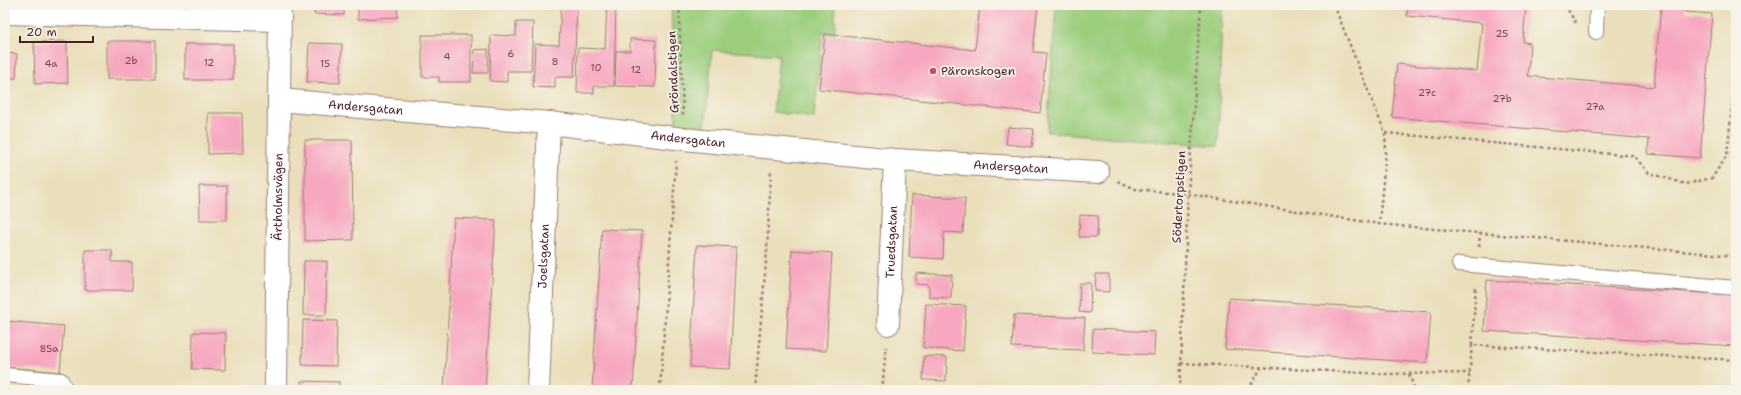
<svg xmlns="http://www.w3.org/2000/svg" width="1741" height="395" font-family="'Shantell Sans',sans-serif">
<rect width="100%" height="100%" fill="#f7f3e8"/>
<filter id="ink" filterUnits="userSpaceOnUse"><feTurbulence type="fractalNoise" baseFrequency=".025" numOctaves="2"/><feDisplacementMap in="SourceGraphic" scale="8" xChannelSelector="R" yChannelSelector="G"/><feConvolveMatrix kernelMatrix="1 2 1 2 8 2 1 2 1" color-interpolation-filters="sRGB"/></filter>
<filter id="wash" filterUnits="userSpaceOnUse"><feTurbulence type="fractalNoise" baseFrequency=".012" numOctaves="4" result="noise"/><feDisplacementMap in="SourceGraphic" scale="16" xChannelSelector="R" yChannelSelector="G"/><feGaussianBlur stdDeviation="0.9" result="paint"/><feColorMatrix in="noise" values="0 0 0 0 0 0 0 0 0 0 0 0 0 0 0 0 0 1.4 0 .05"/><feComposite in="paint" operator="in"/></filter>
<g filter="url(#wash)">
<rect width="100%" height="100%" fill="#eadfbb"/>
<g fill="#9bcd7d" stroke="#727654">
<polygon points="671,5 835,5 835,33 823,32 814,118 773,112 779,55 712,50 705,129 676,125"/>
<polygon points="1056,5 1222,5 1218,146 1047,132"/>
</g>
<g id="blocks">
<g fill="#f7a8c0">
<polygon points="314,5 344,5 344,15 314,14"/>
<polygon points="397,5 398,17 358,19 358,6"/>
<polygon points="561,5 577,5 574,77 555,77 555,88 533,87 535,44 559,45"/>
<polygon points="607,5 616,5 614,86 594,86 594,93 577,93 578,48 605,49"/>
<polygon points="980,5 1038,5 1033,52 1046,53 1040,113 819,89 825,34 975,50"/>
<polygon points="1408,5 1526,5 1523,42 1530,43 1528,76 1654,87 1661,5 1686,5 1685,12 1712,14 1700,158 1648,154 1649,139 1392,117 1397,64 1477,71 1482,23 1407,16"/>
<polygon points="516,22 533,22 531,71 507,71 507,82 490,81 491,35 516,36"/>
<polygon points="422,35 471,35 471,82 439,82 439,77 422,77"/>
<polygon points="630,39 656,40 655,87 615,86 616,51 630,51"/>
<polygon points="67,41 68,83 35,84 34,42"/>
<rect x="107" y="41" width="48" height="38"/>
<polygon points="309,43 342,44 340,83 307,82"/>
<rect x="185" y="44" width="48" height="36"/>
<polygon points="488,49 488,73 473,73 474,50"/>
<polygon points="5,53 17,54 16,78 5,78"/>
<polygon points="208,113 242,113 243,153 208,154"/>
<polygon points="1008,127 1034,129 1032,147 1006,144"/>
<polygon points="305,140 352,140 353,240 305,241"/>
<polygon points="199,186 227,186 227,220 200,220"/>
<polygon points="912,195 965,198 963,233 944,232 943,259 909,257"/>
<polygon points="1080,215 1098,216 1097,237 1079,237"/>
<polygon points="454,218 496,220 485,390 444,390"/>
<polygon points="602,229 642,231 633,390 592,390"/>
<polygon points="697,245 736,247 730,369 690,367"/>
<polygon points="85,250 112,250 112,262 132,262 132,290 85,290"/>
<polygon points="792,250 832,253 826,351 786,349"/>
<polygon points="304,261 327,261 326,315 303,315"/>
<polygon points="916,273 952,275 951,298 929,297 929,285 916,284"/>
<polygon points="1096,274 1109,274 1109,292 1095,291"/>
<polygon points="1487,280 1736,295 1736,346 1484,331"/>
<polygon points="1080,283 1091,283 1090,313 1079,312"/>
<polygon points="1229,298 1431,312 1427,363 1225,349"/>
<polygon points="926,304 966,306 963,351 923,348"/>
<polygon points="1014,315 1085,318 1083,350 1012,347"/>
<polygon points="303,320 337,321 336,366 302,365"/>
<polygon points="5,321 64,326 60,372 5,367"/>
<polygon points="1093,329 1155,332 1154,355 1092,352"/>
<polygon points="193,332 226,333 225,370 192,369"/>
<polygon points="924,356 947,357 946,381 923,380"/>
<polygon points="301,381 339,382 339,390 301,390"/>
<polygon points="1096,387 1139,389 1139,390 1096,390"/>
</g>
</g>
</g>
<g filter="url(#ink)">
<use href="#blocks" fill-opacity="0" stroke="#9a7f73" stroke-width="1"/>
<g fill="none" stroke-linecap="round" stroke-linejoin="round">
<g stroke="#9a7f73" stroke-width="16">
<g id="lane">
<polyline points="1596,32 1597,5"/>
<polyline points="1459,264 1736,288"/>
<polyline points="5,375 61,380 66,390"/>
</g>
</g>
<g stroke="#9a7f73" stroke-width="24">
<g id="street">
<polyline points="5,13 279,20"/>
<path id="s1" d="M279 100 549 123 684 139 895 160 1098 172"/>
<path id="s2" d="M888 324 895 160"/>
<path id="s3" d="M276 390 280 5"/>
<path id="s4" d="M538 390 549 123"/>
</g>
</g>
<g stroke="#9a7f73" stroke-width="2.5" stroke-dasharray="3 3" stroke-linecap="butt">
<polyline points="679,5 683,115"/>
<polyline points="1334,5 1385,133 1386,150 1379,224"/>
<polyline points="1565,5 1576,23"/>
<polyline points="1733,5 1736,12"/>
<polyline points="1385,133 1634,156 1649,173 1686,184 1712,178 1727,155 1736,68"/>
<polyline points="1118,181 1135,189 1188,194 1379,224 1736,256"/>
<polyline points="1479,247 1480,233"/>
<polyline points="1472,345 1476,285"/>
<polyline points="1181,363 1383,374 1470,373"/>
<polyline points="1409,374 1415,390"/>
<polyline points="660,390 676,161"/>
<polyline points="755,390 767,251 771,170"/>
<polyline points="882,390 886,347"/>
<polyline points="1180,390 1188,194 1201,5"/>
<polyline points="1248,390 1261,368"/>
<polyline points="1468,390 1472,345 1736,360"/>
</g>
<use href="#lane" stroke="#fff" stroke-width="14"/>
<use href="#street" stroke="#fff" stroke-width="22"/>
</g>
</g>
<circle fill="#d1495b" stroke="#f7f3e8" stroke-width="1.5" cx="933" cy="71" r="4"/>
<g text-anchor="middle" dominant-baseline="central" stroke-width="3.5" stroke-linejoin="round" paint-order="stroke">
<g font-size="10" fill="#754150">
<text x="1502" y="33">25</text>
<text x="511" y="53">6</text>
<text x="447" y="56">4</text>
<text x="131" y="60">2b</text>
<text x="555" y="61">8</text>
<text x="209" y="62">12</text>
<text x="51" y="63">4a</text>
<text x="325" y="63">15</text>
<text x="596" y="67">10</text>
<text x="636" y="69">12</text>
<text x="1427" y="92">27c</text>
<text x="1502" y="98">27b</text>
<text x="1595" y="106">27a</text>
<text x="49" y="348">85a</text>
</g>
<g font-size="12" fill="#4a1f2b" stroke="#f7f3e8" text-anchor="start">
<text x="941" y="71">Päronskogen</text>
</g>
<g font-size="12" fill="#4a1f2b" stroke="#f7f3e8">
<text transform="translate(673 72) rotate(-92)">Gröndalstigen</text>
<text stroke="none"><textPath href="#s1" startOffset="87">Andersgatan</textPath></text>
<text stroke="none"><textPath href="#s1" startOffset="411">Andersgatan</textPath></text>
<text stroke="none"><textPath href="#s1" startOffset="735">Andersgatan</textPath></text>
<text transform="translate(1179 197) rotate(-87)">Södertorpstigen</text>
<text stroke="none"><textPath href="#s3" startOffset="193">Ärtholmsvägen</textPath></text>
<text stroke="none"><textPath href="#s2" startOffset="82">Truedsgatan</textPath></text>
<text stroke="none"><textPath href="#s4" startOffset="134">Joelsgatan</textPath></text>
</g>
</g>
<rect width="1741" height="395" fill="none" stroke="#f7f3e8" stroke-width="20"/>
<path d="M20 36v6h73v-6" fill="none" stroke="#4a1f2b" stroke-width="2"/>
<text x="26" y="36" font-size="12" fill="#4a1f2b" stroke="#f7f3e8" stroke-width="3" paint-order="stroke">20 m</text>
</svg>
